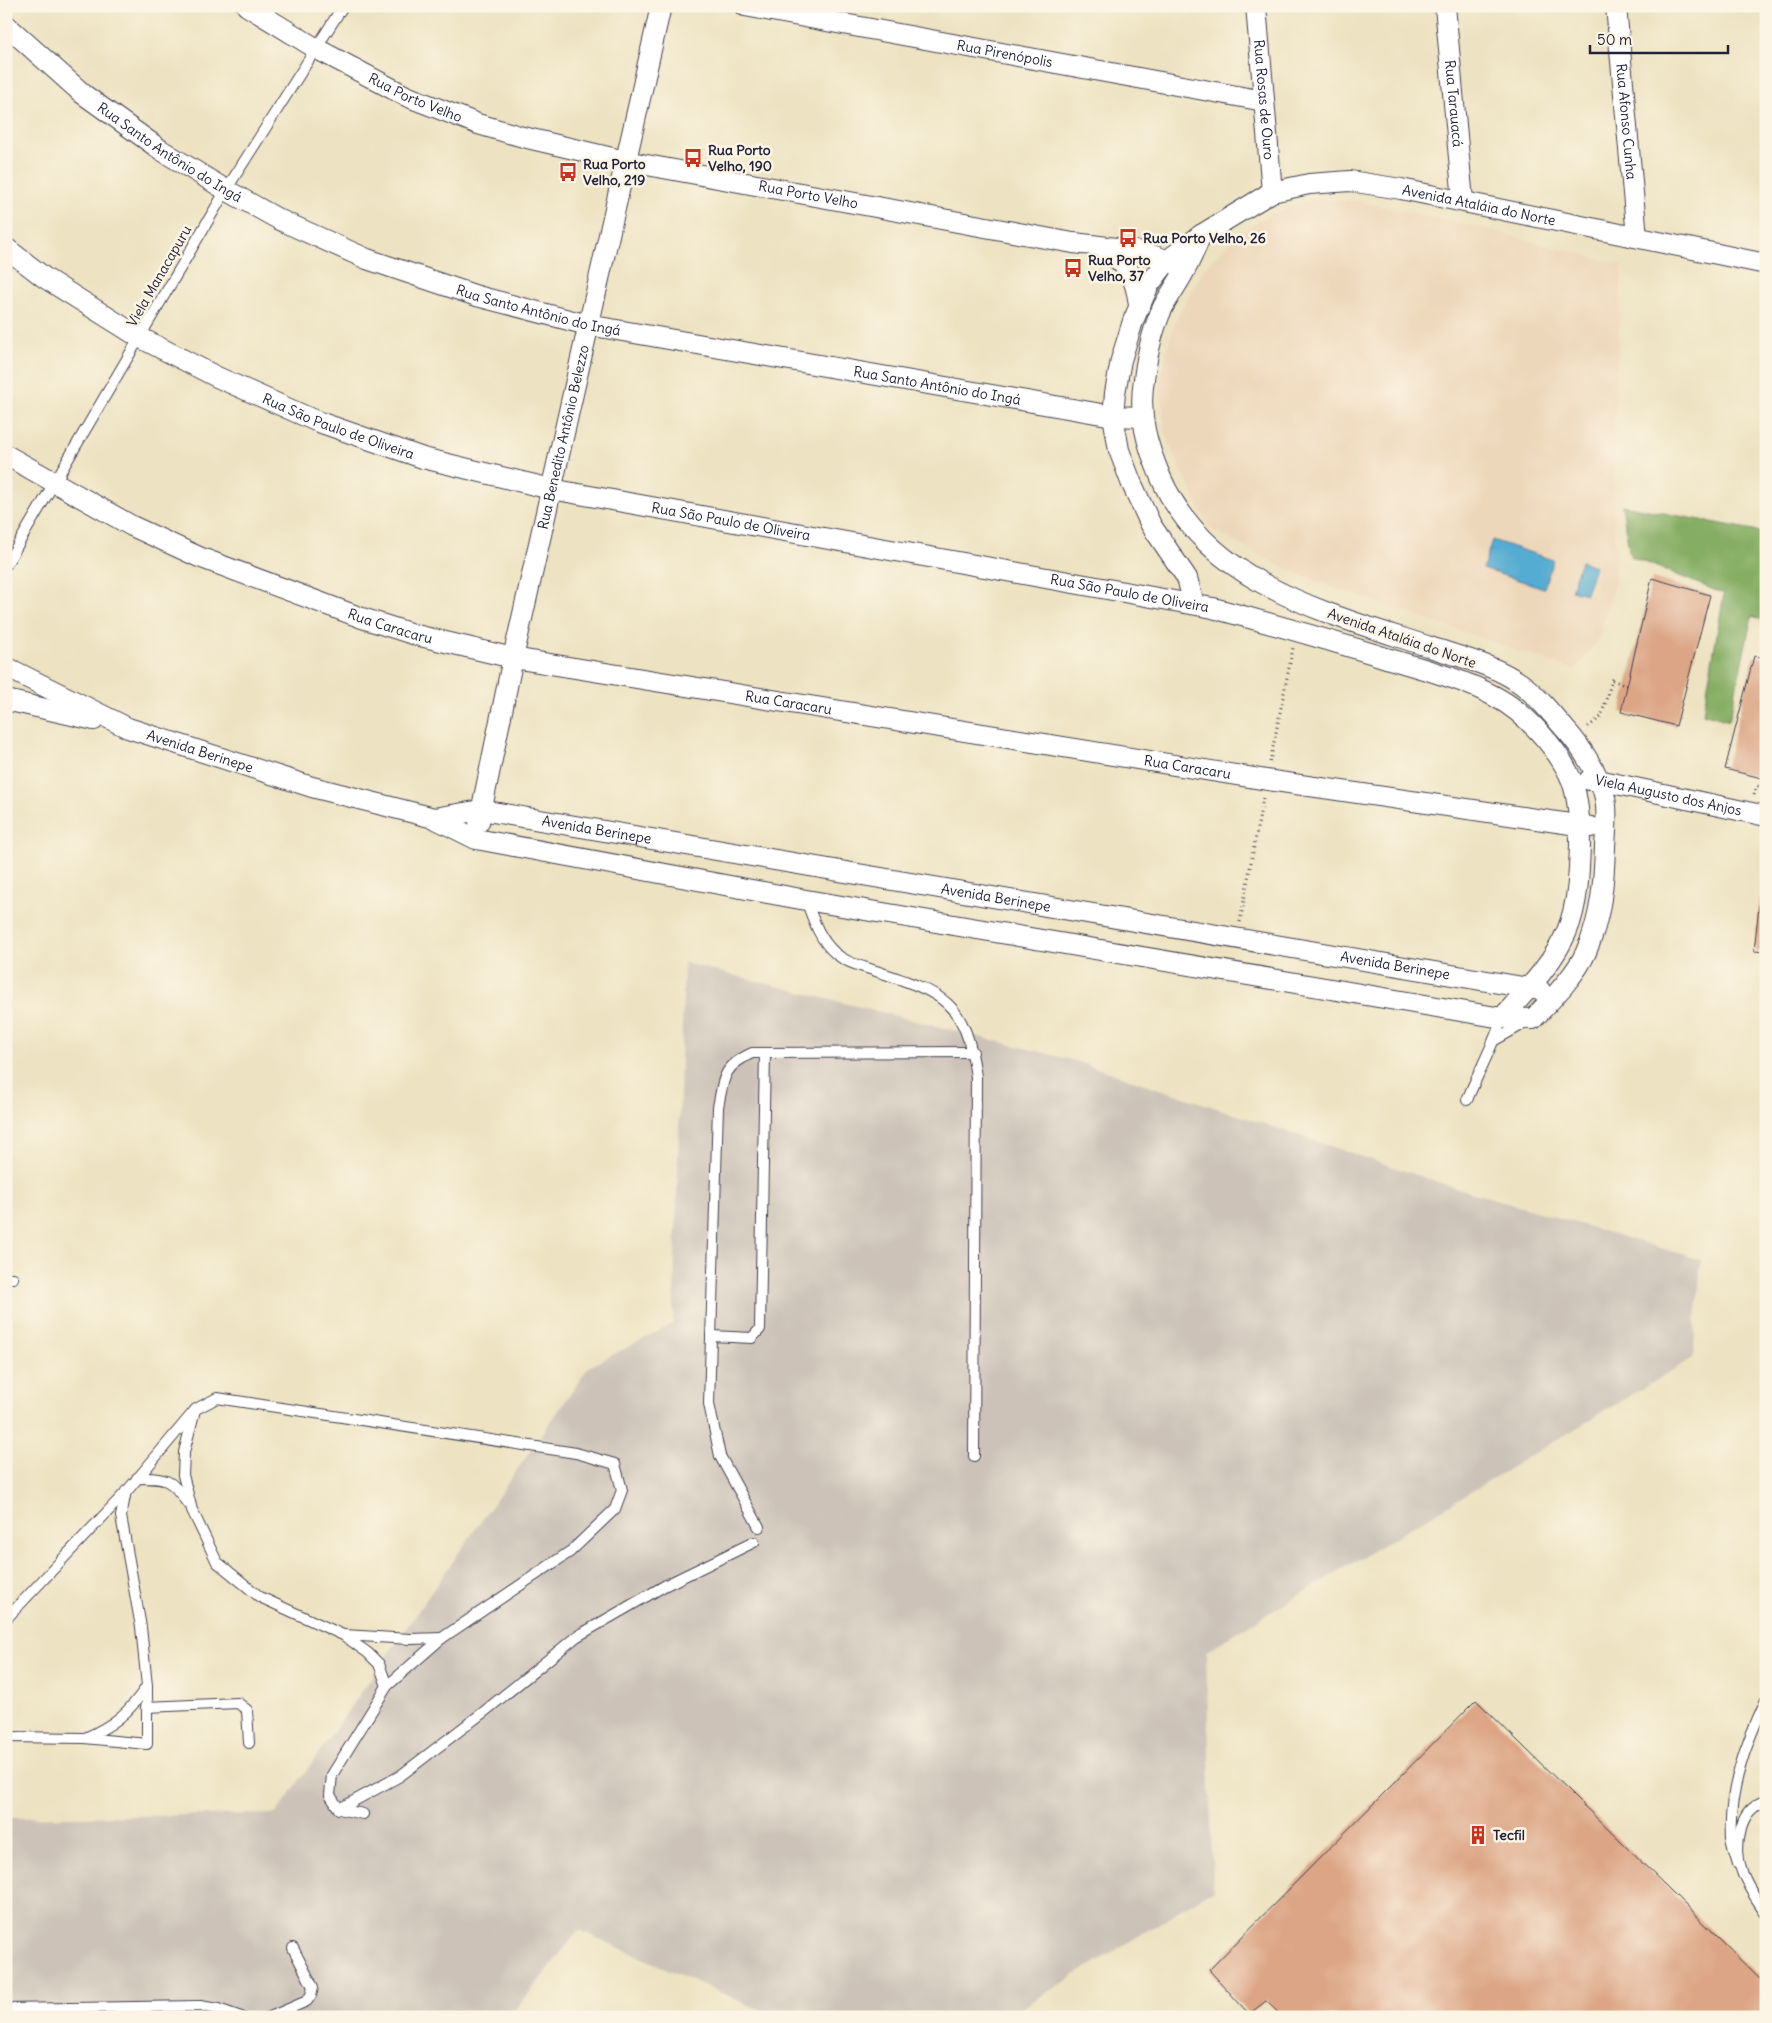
<svg xmlns="http://www.w3.org/2000/svg" width="1772" height="2023" font-family="Delius,sans-serif">
<rect width="100%" height="100%" fill="#fcf5e5"/>
<filter id="ink" filterUnits="userSpaceOnUse"><feTurbulence type="fractalNoise" baseFrequency=".02" numOctaves="2"/><feDisplacementMap in="SourceGraphic" scale="10" xChannelSelector="R" yChannelSelector="G"/><feConvolveMatrix kernelMatrix="1 2 1 2 8 2 1 2 1" color-interpolation-filters="sRGB"/></filter>
<filter id="wash" filterUnits="userSpaceOnUse"><feTurbulence type="fractalNoise" baseFrequency=".0096" numOctaves="4" result="noise"/><feDisplacementMap in="SourceGraphic" scale="20" xChannelSelector="R" yChannelSelector="G"/><feGaussianBlur stdDeviation="1.12" result="paint"/><feColorMatrix in="noise" values="0 0 0 0 0 0 0 0 0 0 0 0 0 0 0 0 0 1.4 0 .05"/><feComposite in="paint" operator="in"/></filter>
<g filter="url(#wash)">
<rect width="100%" height="100%" fill="#ede2c1"/>
<polygon fill="#edd7ba" points="1313,200 1355,201 1477,227 1622,265 1614,423 1614,537 1617,559 1614,584 1598,640 1575,670 1334,588 1274,563 1208,527 1166,436 1159,381 1174,323 1205,267 1237,236 1270,214"/>
<polygon fill="#ccc2b8" points="684,963 1076,1061 1444,1184 1701,1260 1693,1358 1206,1651 1213,1890 1007,2017 776,2017 579,1930 510,2017 6,2017 6,1818 276,1814 589,1367 673,1324"/>
<polygon fill="#85ad64" stroke="#546850" points="1622,505 1754,530 1766,535 1766,621 1752,616 1729,721 1703,713 1724,594 1630,556"/>
<g fill="#55acd2" stroke="#3c6786">
<polygon points="1492,540 1553,560 1544,588 1483,569"/>
<polygon points="1581,561 1595,566 1586,594 1571,590"/>
</g>
<g id="blocks">
<g fill="#dca585">
<polygon points="1652,578 1710,595 1676,726 1621,712"/>
<polygon points="1754,656 1766,658 1766,779 1725,769"/>
<polygon points="1760,897 1766,897 1766,952 1754,951"/>
<polygon points="1476,1700 1766,1984 1766,2017 1283,2017 1266,2001 1249,2014 1209,1970"/>
</g>
</g>
</g>
<g filter="url(#ink)">
<use href="#blocks" fill-opacity="0" stroke="#403f4f" stroke-width="1"/>
<g fill="none" stroke-linecap="round" stroke-linejoin="round">
<g stroke="#403f4f" stroke-width="12">
<g id="service">
<polyline points="6,565 226,190 343,6"/>
<path d="M806 900C813 919 819 939 835 953 846 963 862 966 876 971 943 993 966 1001 976 1077L974 1456"/>
<polyline points="1495,1040 1527,1022"/>
<path d="M1467 1100C1478 1073 1493 1046 1502 1018"/>
<polyline points="6,1278 13,1278"/>
<polyline points="711,1336 752,1338 760,1329 765,1053"/>
<polyline points="195,1410 184,1452 183,1475 192,1510 217,1562 260,1597 343,1635 368,1653 379,1664 387,1686"/>
<path d="M137 1478C166 1478 171 1478 187 1503"/>
<path d="M759 1527 720 1456 709 1404 718 1107C724 1078 722 1067 752 1053L973 1052"/>
<polyline points="6,1619 127,1491 196,1409 217,1398 576,1453 615,1464 622,1490 615,1509 571,1551 442,1638 387,1686 332,1775 330,1795 339,1809 363,1814"/>
<polyline points="344,1635 410,1639 442,1638"/>
<polyline points="146,1707 238,1703 247,1710 249,1743"/>
<polyline points="6,1737 84,1738 147,1744 147,1686 141,1627 121,1516 126,1491"/>
<path d="M85 1738C114 1725 129 1713 147 1686"/>
<path d="M1766 1801C1752 1806 1745 1814 1741 1828 1731 1863 1747 1886 1766 1913"/>
<polyline points="339,1809 400,1776 485,1711 576,1637 666,1585 754,1542"/>
<path d="M1738 1864C1736 1856 1732 1847 1731 1838 1728 1791 1746 1743 1766 1700"/>
<polyline points="6,2009 200,2006 218,2009 241,2017"/>
<polyline points="270,2017 307,2001 311,1995 313,1987 293,1948"/>
</g>
</g>
<g stroke="#403f4f" stroke-width="22">
<g id="minor">
<path id="s1" d="M247 6 317 49 406 96 478 124 523 137 625 161 1073 243C1109 247 1145 249 1178 265"/>
<path id="s2" d="M745 6 1264 101"/>
<path id="s3" d="M1256 6 1272 192"/>
<path id="s4" d="M1445 6 1463 201"/>
<path id="s5" d="M1616 6 1637 237"/>
<path id="s6" d="M6 25 83 94 161 150 226 190 280 220 367 259 477 296 588 325 1113 416 1142 417"/>
<path d="M1102 247C1127 265 1135 273 1139 305"/>
<path id="s7" d="M6 248 45 278 139 337 217 377 316 421 423 458 551 489 1213 608C1269 623 1325 639 1380 656 1418 668 1459 677 1494 696 1525 712 1559 749 1572 781 1579 801 1580 825 1580 845 1579 874 1578 904 1567 931 1553 964 1525 992 1502 1018"/>
<path id="s8" d="M6 455 132 526 199 557 362 618 416 635 513 658 1267 780 1591 827"/>
<path id="s9" d="M1194 604 1187 578 1151 525 1131 482 1119 450 1113 416 1115 393 1121 360 1133 321 1149 285 1168 260 1201 235 1272 192 1309 184 1350 181 1401 189 1766 264"/>
<path id="s10" d="M6 667 128 728 312 787 434 818 476 839 806 900 1502 1018 1533 1019C1550 1001 1576 975 1586 952 1601 918 1604 883 1605 846 1606 831 1608 813 1605 798 1601 777 1580 745 1565 729 1551 713 1537 695 1520 683 1494 665 1460 657 1430 647 1330 614 1208 585 1161 478 1147 445 1138 416 1144 379 1147 355 1153 328 1163 307 1170 294 1179 282 1185 270 1191 259 1196 247 1201 235"/>
<polyline points="6,700 94,720"/>
<path id="s11" d="M1589 780H1598L1766 816"/>
<path id="s12" d="M434 818 481 810 1540 990"/>
<path id="s13" d="M479 822 513 658 661 6"/>
</g>
</g>
<g stroke="#403f4f" stroke-width="3" stroke-dasharray="1 4" stroke-linecap="butt">
<polyline points="1588,727 1601,717 1612,680 1627,686"/>
<polyline points="1270,762 1293,648"/>
<polyline points="1754,795 1757,786 1766,788"/>
<polyline points="1240,922 1263,798"/>
</g>
<use href="#service" stroke="#fff" stroke-width="10"/>
<use href="#minor" stroke="#fff" stroke-width="20"/>
</g>
</g>
<defs>
<g id="bus-bare" transform="scale(1.5)"><path d="M-5-6H5V4H4V6H2V4H-2V6H-4V4H-5ZM-3.5-4V0h7V-4ZM-3.5 1.2v1.5H-2V1.2ZM2 1.2v1.5H3.5V1.2Z" fill="#c8321e" stroke="#fcf5e5" stroke-width="2.5" paint-order="stroke"/></g>
<g id="building-bare" transform="scale(1.5)"><path d="M-4-6H4V6H1V3H-1V6H-4ZM-2.5-4.3h1.7v1.8h-1.7ZM.8-4.3h1.7v1.8H.8ZM-2.5-1h1.7V.8h-1.7ZM.8-1h1.7V.8H.8Z" fill="#c8321e" stroke="#fcf5e5" stroke-width="2.5" paint-order="stroke"/></g>
</defs>
<g fill-rule="evenodd">
<use href="#bus-bare" x="693" y="158"/>
<use href="#bus-bare" x="568" y="172"/>
<use href="#bus-bare" x="1128" y="238"/>
<use href="#bus-bare" x="1073" y="268"/>
<use href="#building-bare" x="1478" y="1835"/>
</g>
<g text-anchor="middle" dominant-baseline="central" stroke-width="5" stroke-linejoin="round" paint-order="stroke">
<g font-size="14" fill="#22223b" stroke="#fcf5e5">
<text stroke="none"><textPath href="#s2" startOffset="264">Rua Pirenópolis</textPath></text>
<text stroke="none"><textPath href="#s1" startOffset="192">Rua Porto Velho</textPath></text>
<text stroke="none"><textPath href="#s3" startOffset="94">Rua Rosas de Ouro</textPath></text>
<text stroke="none"><textPath href="#s4" startOffset="98">Rua Tarauacá</textPath></text>
<text stroke="none"><textPath href="#s5" startOffset="116">Rua Afonso Cunha</textPath></text>
<text stroke="none"><textPath href="#s6" startOffset="208">Rua Santo Antônio do Ingá</textPath></text>
<text stroke="none"><textPath href="#s1" startOffset="598">Rua Porto Velho</textPath></text>
<text stroke="none"><textPath href="#s9" startOffset="710">Avenida Ataláia do Norte</textPath></text>
<text transform="translate(159 276) rotate(-60)">Viela Manacapuru</text>
<text stroke="none"><textPath href="#s6" startOffset="612">Rua Santo Antônio do Ingá</textPath></text>
<text stroke="none"><textPath href="#s6" startOffset="1018">Rua Santo Antônio do Ingá</textPath></text>
<text stroke="none"><textPath href="#s7" startOffset="379">Rua São Paulo de Oliveira</textPath></text>
<text stroke="none"><textPath href="#s13" startOffset="394">Rua Benedito Antônio Belezzo</textPath></text>
<text stroke="none"><textPath href="#s7" startOffset="784">Rua São Paulo de Oliveira</textPath></text>
<text stroke="none"><textPath href="#s7" startOffset="1189">Rua São Paulo de Oliveira</textPath></text>
<text stroke="none"><textPath href="#s8" startOffset="422">Rua Caracaru</textPath></text>
<text transform="translate(1402 638) rotate(19)">Avenida Ataláia do Norte</text>
<text stroke="none"><textPath href="#s8" startOffset="828">Rua Caracaru</textPath></text>
<text stroke="none"><textPath href="#s10" startOffset="212">Avenida Berinepe</textPath></text>
<text stroke="none"><textPath href="#s8" startOffset="1232">Rua Caracaru</textPath></text>
<text stroke="none"><textPath href="#s11" startOffset="81">Viela Augusto dos Anjos</textPath></text>
<text stroke="none"><textPath href="#s12" startOffset="165">Avenida Berinepe</textPath></text>
<text stroke="none"><textPath href="#s12" startOffset="570">Avenida Berinepe</textPath></text>
<text stroke="none"><textPath href="#s12" startOffset="975">Avenida Berinepe</textPath></text>
</g>
<g font-size="14" font-weight="bold" fill="#22223b" stroke="#fcf5e5" text-anchor="start">
<text x="708" y="150">Rua Porto<tspan x="708" dy="16">Velho, 190</tspan></text>
<text x="583" y="164">Rua Porto<tspan x="583" dy="16">Velho, 219</tspan></text>
<text x="1143" y="238">Rua Porto Velho, 26</text>
<text x="1088" y="260">Rua Porto<tspan x="1088" dy="16">Velho, 37</tspan></text>
<text x="1493" y="1835">Tecfil</text>
</g>
</g>
<rect width="1772" height="2023" fill="none" stroke="#fcf5e5" stroke-width="25"/>
<path d="M1590 45v8h138v-8" fill="none" stroke="#22223b" stroke-width="2.5"/>
<text x="1597" y="45" font-size="15" fill="#22223b" stroke="#fcf5e5" stroke-width="4" paint-order="stroke">50 m</text>
</svg>
